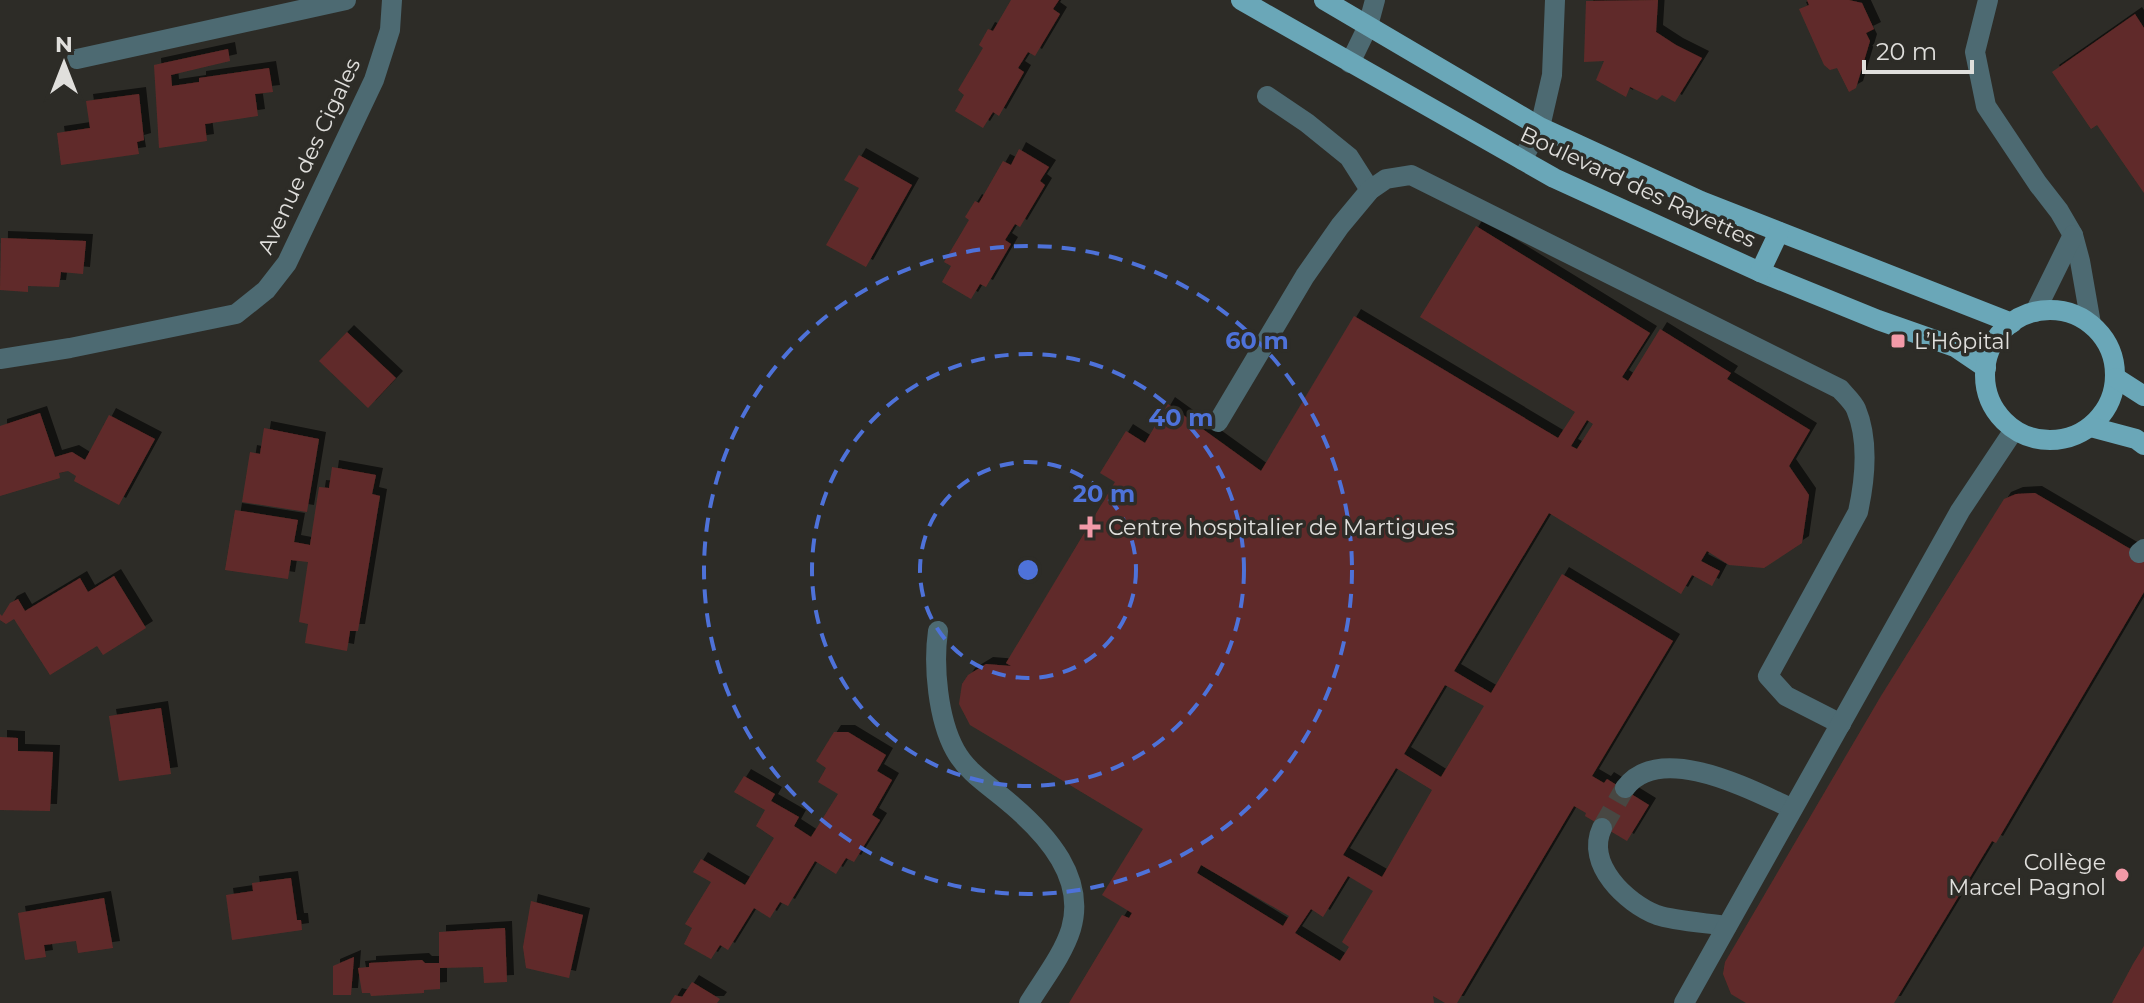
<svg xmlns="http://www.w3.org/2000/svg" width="2144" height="1003" font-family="Montserrat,sans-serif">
<defs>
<filter id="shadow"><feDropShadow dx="7" dy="-7" stdDeviation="0" flood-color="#0009"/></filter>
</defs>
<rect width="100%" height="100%" fill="#2d2c27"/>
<g fill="#612b29" fill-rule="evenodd" filter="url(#shadow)">
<polygon points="1011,0 1059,0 1053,9 1060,14 1035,56 1028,52 1018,68 1024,72 999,116 993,112 983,128 955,111 964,95 958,90 983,48 979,45 988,29 993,31"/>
<polygon points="1658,0 1656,32 1676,45 1702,58 1675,102 1662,95 1657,100 1630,87 1626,97 1596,80 1604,61 1584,62 1586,1"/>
<polygon points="1807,0 1849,0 1862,3 1874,29 1866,33 1870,41 1856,88 1849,92 1837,68 1830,70 1824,65 1799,9 1809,5"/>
<polygon points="2135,14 2144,28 2144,193 2097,125 2091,129 2052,72"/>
<polygon points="228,49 230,61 171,75 172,86 199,82 199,78 269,68 273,92 255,94 258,116 205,124 207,141 159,148 154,65"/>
<polygon points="139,94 144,140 137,142 139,154 61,165 57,133 90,128 86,101"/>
<polygon points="1019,149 1049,167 1040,181 1045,185 1020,227 1015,224 1005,240 1011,244 986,287 980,284 971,299 942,282 951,266 944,262 969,220 965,217 975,201 979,203 1003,161 1011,165"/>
<polygon points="859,155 912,185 866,267 826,245 859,188 844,180"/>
<path d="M1476 226 1650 333 1622 377 1628 381 1660 329 1731 373 1727 379 1810 430 1789 466 1809 495 1802 543 1764 568 1729 565 1707 551 1701 561 1720 571 1712 586 1692 575 1681 594 1549 513 1454 671 1491 693 1562 574 1673 641 1592 776 1604 783 1607 779 1649 805 1627 841 1585 816 1586 813 1574 806 1457 1003H1445L1433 996 1434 1003H1069L1122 915 1129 918 1132 913 1102 895 1143 829 970 725 959 704 962 684 968 675 986 664 1011 666 1006 663 1115 482 1100 473 1126 431 1145 443 1168 404 1261 471 1354 316 1558 438 1575 412 1420 317ZM1587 420 1593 424 1577 449 1571 446ZM1445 685 1484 706 1441 777 1404 754ZM1396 768 1432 790 1382 877 1343 855ZM1201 865 1289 916 1283 926 1197 873ZM1348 876 1373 891 1342 942 1349 947 1340 961 1295 933 1311 909 1323 917Z"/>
<polygon points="1,238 86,241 83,274 61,272 59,287 28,286 28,292 0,290"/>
<polygon points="347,332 396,378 368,408 319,361"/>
<polygon points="40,413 55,457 72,452 85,460 109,415 155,439 119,505 74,481 76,476 68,471 59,473 60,478 0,496 0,426"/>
<polygon points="264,428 319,439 307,512 242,502 250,452 260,454"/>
<polygon points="332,467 376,475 372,494 380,496 358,631 350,631 347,651 305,643 308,624 299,622 308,562 291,560 288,579 225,570 235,510 298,520 294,542 310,545 319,487 329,488"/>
<polygon points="2035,493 2144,557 2144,592 1996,843 1992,841 1894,1003 1746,1003 1731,994 1723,974 1725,962 1881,696 2004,499 2016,494"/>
<polygon points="114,576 146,628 103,655 97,646 50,675 14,619 6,624 0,620 0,614 2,616 10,603 18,599 25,611 80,578 88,592"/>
<polygon points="161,708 171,774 119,781 109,716"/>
<polygon points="834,732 848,732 886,755 877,771 892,780 872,815 880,820 854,862 846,858 836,874 815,861 788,906 780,902 770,918 754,908 728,950 720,945 711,959 684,944 692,928 685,924 711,882 693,872 701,859 745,885 774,838 756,826 765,810 734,792 744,776 775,794 771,801 799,817 794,826 811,837 838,794 818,782 826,768 816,761"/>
<polygon points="0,737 18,738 18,751 53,752 50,811 0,810"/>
<polygon points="291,878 297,920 301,920 302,930 232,940 226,895 253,891 252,883"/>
<polygon points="104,898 113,948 78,953 76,941 44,945 46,957 25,960 18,913"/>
<polygon points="531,901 583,915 569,978 526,968 523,947"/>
<polygon points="505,928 507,982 484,983 483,967 440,968 440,989 424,990 424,993 371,996 370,993 362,993 358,968 369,967 369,963 422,960 425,963 439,963 439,932"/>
<polygon points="2144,946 2144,1003 2112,1003 2133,964"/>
<polygon points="354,957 351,995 333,995 333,966"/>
<polygon points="692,982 720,999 717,1003 670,1003 675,995 682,997"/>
</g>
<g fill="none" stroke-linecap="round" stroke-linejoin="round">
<polyline stroke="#484742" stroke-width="20" stroke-dasharray="20 10" stroke-linecap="butt" points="1602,828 1625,788"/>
<g stroke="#4d6a72" stroke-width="20">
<polyline points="1988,0 1975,52 1986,106 2038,184 2059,211 2073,235 2080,261 2091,324"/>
<polyline points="77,59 346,0"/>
<polyline points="1350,63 1368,26 1375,0"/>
<polyline points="1267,96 1307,123 1349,157 1370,190"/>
<polyline points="1522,160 1540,127 1552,75 1555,0"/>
<polyline points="2035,312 2073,235"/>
<polyline points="0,359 70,348 236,314 266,290 287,263 374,80 390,30 392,0"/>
<path d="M1218 422 1305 276 1340 226 1370 190 1386 179 1411 175 1840 389C1845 395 1853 402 1856 409 1869 440 1865 480 1858 512L1768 676 1786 696 1841 724"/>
<polyline points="2139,553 2144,549"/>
<path d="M938 631C933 666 938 719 955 750 968 774 992 787 1012 805 1047 835 1086 878 1071 929 1063 955 1043 980 1029 1003"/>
<path d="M1625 788C1660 741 1751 790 1791 808"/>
<path d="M1602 828C1585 864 1626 903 1657 915 1674 921 1708 923 1727 926"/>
<polyline points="1684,1003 1960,511 2014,430"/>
</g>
<g stroke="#6aa7b8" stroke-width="20">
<polyline points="1241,0 1554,178 1760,272 1878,320 1955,347 1986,368"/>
<polyline points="1324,0 1540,127 1701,201 2012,323"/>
<polyline points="1760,272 1779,232"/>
<circle cx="2050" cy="375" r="65"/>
<polyline points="2116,378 2144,396"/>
<polyline points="2091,427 2136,439 2144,445"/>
</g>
</g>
<g fill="none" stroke="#4e72d9" stroke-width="4" stroke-dasharray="14 10">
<circle cx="1028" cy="570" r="108"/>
<circle cx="1028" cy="570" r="216"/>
<circle cx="1028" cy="570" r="324"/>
</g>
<g fill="#f39aa8" stroke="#2d2c27" stroke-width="3">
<rect x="1890" y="333" width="16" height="16" rx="4"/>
<path d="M1086 515h8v8h8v8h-8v8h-8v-8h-8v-8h8z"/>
<circle cx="2122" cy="875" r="8"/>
</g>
<g text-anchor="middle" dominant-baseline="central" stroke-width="7" stroke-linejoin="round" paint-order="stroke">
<g font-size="22" fill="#e0dfdc" stroke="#2d2c27">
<text transform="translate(309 156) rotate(-65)">Avenue des Cigales</text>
<text transform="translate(1638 187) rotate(25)">Boulevard des Rayettes</text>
</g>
<g font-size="22" fill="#e0dfdc" stroke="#2d2c27" text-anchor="start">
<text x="1914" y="341">L’Hôpital</text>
<text x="1108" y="527">Centre hospitalier de Martigues</text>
<text x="2106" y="862" text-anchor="end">Collège<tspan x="2106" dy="25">Marcel Pagnol</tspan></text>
</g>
</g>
<circle cx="1028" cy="570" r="12" fill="#4e72d9" stroke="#2d2c27" stroke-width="4"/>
<g font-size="24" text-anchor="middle" font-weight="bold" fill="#4e72d9" stroke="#2d2c27" stroke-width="7" stroke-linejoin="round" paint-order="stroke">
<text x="1257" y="349">60 m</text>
<text x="1181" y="426">40 m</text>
<text x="1104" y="502">20 m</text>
</g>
<g transform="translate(64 64)" stroke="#2d2c27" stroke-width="6" paint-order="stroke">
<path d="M0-6L14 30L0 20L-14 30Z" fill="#e0dfdc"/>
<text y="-12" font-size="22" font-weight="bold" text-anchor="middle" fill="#e0dfdc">N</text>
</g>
<path d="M1864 60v12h108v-12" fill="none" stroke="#e0dfdc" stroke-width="4"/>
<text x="1876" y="60" font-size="24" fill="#e0dfdc" stroke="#2d2c27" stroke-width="6" paint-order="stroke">20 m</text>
</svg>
